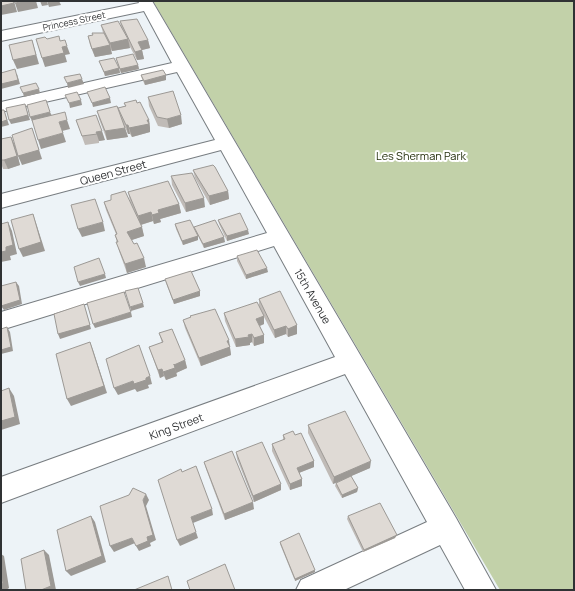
<svg xmlns="http://www.w3.org/2000/svg" width="575" height="591" font-family="Manrope,sans-serif">
<rect width="100%" height="100%" fill="#edf3f7"/>
<polygon fill="#c2d1a9" points="153,1 574,1 574,590 500,590"/>
<g fill="none" stroke-linecap="round" stroke-linejoin="round">
<g stroke="#787d81" stroke-width="2">
<polygon id="minor" points="138,1 152,1 155,6 456,518 496,590 465,590 440,545 344,590 296,590 301,580 427,522 345,374 1,503 1,477 335,357 274,246 1,330 1,312 267,233 221,150 1,208 1,194 215,140 177,72 1,112 1,102 172,63 144,11 1,41 1,31 139,3"/>
</g>
<use href="#minor" fill="#fff" fill-rule="evenodd"/>
</g>
<g fill="#c0bbb7">
<polygon points="120,21 148,40 150,48 142,50 144,59 137,60 129,45 130,48 112,51 110,48 112,54 95,57 90,45 88,36 103,33 101,25 121,27"/>
<polygon points="116,58 138,65 139,69 121,73 117,62"/>
<polygon points="99,61 119,68 120,73 105,76 101,65"/>
<polygon points="141,75 166,80 145,85 142,79"/>
<polygon points="148,97 182,124 169,128 158,126 149,106"/>
<polygon points="124,103 137,103 149,120 150,128 150,132 132,137 130,134 128,134 123,123 125,128 128,137 107,140 99,119 97,111 120,115 118,108 125,106"/>
<polygon points="76,120 105,140 99,141 99,143 85,145"/>
<polygon points="11,137 15,146 20,165 8,169 3,169 2,166 1,166 1,139"/>
<polygon points="193,170 228,191 229,199 210,205 195,178"/>
<polygon points="171,176 205,207 186,212 172,185"/>
<polygon points="128,192 179,204 181,213 160,219 161,222 154,224 153,221 141,225 144,236 131,240 146,267 127,273 119,251 115,235 116,234 106,210 104,202 135,212 130,201"/>
<polygon points="218,220 249,234 227,241 219,224"/>
<polygon points="175,224 195,230 194,227 225,242 204,248 198,236 198,240 183,245 176,229"/>
<polygon points="237,256 268,272 246,279 237,261"/>
<polygon points="165,279 200,296 174,304 166,283"/>
<polygon points="259,299 297,325 297,334 288,337 286,334 275,338 264,317 264,324 260,326 264,335 264,343 254,346 252,342 250,343 250,345 236,347 225,321 224,313 259,306"/>
<polygon points="183,320 230,348 231,355 201,366 185,328"/>
<polygon points="159,333 185,360 187,368 176,373 176,372 177,376 166,380 164,376 160,378 149,347 162,343"/>
<polygon points="308,425 370,468 351,476 358,488 357,492 342,498 335,486 336,483 351,476 333,484 308,433"/>
<polygon points="283,435 295,435 314,461 314,467 299,473 302,479 302,486 290,490 272,451 272,444 283,440"/>
<polygon points="236,452 281,490 254,502 237,459"/>
<polygon points="204,462 254,509 225,520 206,469"/>
<polygon points="348,516 395,538 363,552 347,519"/>
<polygon points="280,542 315,572 295,581 280,544"/>
</g>
<g fill="#9c9995">
<polygon points="14,1 17,12 1,15 1,6"/>
<polygon points="26,1 36,1 38,8 18,12 15,3"/>
<polygon points="40,1 47,1 48,5 42,6"/>
<polygon points="47,1 59,1 61,5 49,7"/>
<polygon points="128,39 130,48 112,51 110,43"/>
<polygon points="32,40 39,64 17,69 13,60"/>
<polygon points="148,40 150,48 142,50 144,59 137,60 135,52 138,42"/>
<polygon points="110,45 112,54 95,57 92,49"/>
<polygon points="67,46 70,54 65,55 67,62 45,67 42,58 62,47"/>
<polygon points="138,65 139,69 121,73 120,69"/>
<polygon points="119,68 120,73 105,76 104,72"/>
<polygon points="17,74 20,84 1,89 1,84"/>
<polygon points="166,75 166,80 145,85 144,81"/>
<polygon points="82,79 84,84 68,88 67,83"/>
<polygon points="39,89 40,93 24,97 23,93"/>
<polygon points="110,98 111,103 93,107 92,103"/>
<polygon points="81,100 82,105 70,108 69,103"/>
<polygon points="25,104 30,120 11,124 9,120"/>
<polygon points="4,110 9,125 1,127 1,122"/>
<polygon points="50,112 52,116 32,121 30,117"/>
<polygon points="181,115 182,124 169,128 167,119"/>
<polygon points="67,120 70,129 62,131 59,122"/>
<polygon points="147,120 149,120 150,128 150,132 132,137 129,128"/>
<polygon points="126,125 128,125 130,134 128,134"/>
<polygon points="32,128 42,159 22,165 18,156"/>
<polygon points="125,128 128,137 107,140 105,131"/>
<polygon points="102,131 105,140 99,141 96,132"/>
<polygon points="63,133 66,142 41,149 38,140"/>
<polygon points="11,137 15,146 20,165 8,169 4,160"/>
<polygon points="228,191 229,199 210,205 209,196"/>
<polygon points="204,198 205,207 186,212 185,203"/>
<polygon points="179,204 181,213 160,219 161,222 154,224 152,215 158,210"/>
<polygon points="151,212 153,221 140,225 138,216"/>
<polygon points="33,214 36,223 45,251 23,257 19,249"/>
<polygon points="8,222 12,231 17,254 10,256 11,260 1,262 1,252 6,247"/>
<polygon points="103,222 105,231 82,237 78,229"/>
<polygon points="142,227 144,236 129,241 127,232"/>
<polygon points="248,230 249,234 227,241 227,236"/>
<polygon points="198,236 198,240 183,245 182,241"/>
<polygon points="224,237 225,242 204,248 203,244"/>
<polygon points="144,258 146,267 127,273 125,264"/>
<polygon points="267,268 268,272 246,279 246,275"/>
<polygon points="105,274 106,278 80,286 78,282"/>
<polygon points="16,282 19,286 22,304 4,310 1,306"/>
<polygon points="200,291 200,296 174,304 173,300"/>
<polygon points="143,303 144,307 131,311 130,307"/>
<polygon points="84,304 91,329 60,339 58,334"/>
<polygon points="131,312 132,317 95,328 93,324"/>
<polygon points="264,316 264,324 257,327 256,319"/>
<polygon points="297,325 297,334 288,337 288,329"/>
<polygon points="286,326 286,334 275,338 274,330"/>
<polygon points="7,327 10,332 13,351 1,354 1,350"/>
<polygon points="252,334 252,342 250,343 250,345 236,347 235,339"/>
<polygon points="264,335 264,343 254,346 254,338"/>
<polygon points="229,340 231,355 201,366 199,358"/>
<polygon points="90,342 93,350 107,393 71,406 67,399"/>
<polygon points="185,360 187,368 176,373 174,365"/>
<polygon points="174,364 177,376 166,380 163,372"/>
<polygon points="162,369 164,376 160,378 158,370"/>
<polygon points="150,376 152,384 148,385 149,388 137,392 135,389 118,395 114,388 133,381"/>
<polygon points="9,388 14,396 20,424 1,430 1,421"/>
<polygon points="314,461 314,467 296,474 297,468"/>
<polygon points="371,461 370,468 333,484 334,477"/>
<polygon points="302,479 302,486 290,490 290,484"/>
<polygon points="281,484 281,490 254,502 253,496"/>
<polygon points="358,488 357,492 342,498 342,495"/>
<polygon points="146,494 149,500 146,506 156,540 150,543 151,546 139,551 136,546 147,537 143,500"/>
<polygon points="253,502 254,509 225,520 224,514"/>
<polygon points="212,509 213,515 193,523 191,517"/>
<polygon points="91,516 95,522 106,562 71,576 66,571"/>
<polygon points="196,532 198,538 180,546 177,540"/>
<polygon points="397,535 395,538 363,552 364,550"/>
<polygon points="132,538 135,543 114,552 110,546"/>
<polygon points="44,550 49,555 56,590 41,590"/>
<polygon points="1,554 4,556 9,588 6,590 1,590"/>
<polygon points="315,570 315,572 295,581 295,579"/>
</g>
<g fill="#dfdad5" stroke="#9c9995">
<polygon points="1,1 13,1 14,3 1,6"/>
<polygon points="14,1 26,1 15,3"/>
<polygon points="137,19 148,40 138,42 142,50 135,52 120,21"/>
<polygon points="118,21 128,39 110,43 101,25"/>
<polygon points="92,33 104,33 110,45 92,49 88,36 93,35"/>
<polygon points="59,36 60,41 65,40 67,46 62,47 64,53 42,58 36,39 45,37 47,39"/>
<polygon points="32,40 36,55 13,60 9,45"/>
<polygon points="133,54 138,65 120,69 116,58"/>
<polygon points="114,58 119,68 104,72 99,61"/>
<polygon points="15,69 18,80 1,84 1,73"/>
<polygon points="163,70 166,75 144,81 141,75"/>
<polygon points="80,74 82,79 67,83 64,77"/>
<polygon points="36,83 39,89 23,93 20,87"/>
<polygon points="105,87 110,98 92,103 87,92"/>
<polygon points="173,91 181,115 167,119 157,117 148,97"/>
<polygon points="77,92 81,100 69,103 65,95"/>
<polygon points="46,100 50,112 30,117 27,105"/>
<polygon points="136,100 137,103 140,102 149,120 147,120 149,124 129,128 128,125 126,125 118,108 126,106 124,103"/>
<polygon points="25,104 28,115 9,120 6,108"/>
<polygon points="117,106 125,128 105,131 97,111"/>
<polygon points="1,110 4,110 7,120 1,122"/>
<polygon points="65,112 67,120 59,122 63,133 38,140 32,120"/>
<polygon points="96,115 102,131 96,132 97,134 82,136 76,120"/>
<polygon points="32,128 39,150 18,156 12,135"/>
<polygon points="11,137 17,156 4,160 1,160 1,139"/>
<polygon points="213,165 215,167 228,191 209,196 193,170"/>
<polygon points="192,173 204,198 185,203 171,176"/>
<polygon points="168,181 179,204 158,210 159,213 152,215 151,212 138,216 128,192"/>
<polygon points="125,191 142,227 127,232 134,244 137,243 144,258 125,264 116,242 118,242 115,235 117,234 104,202 111,200 111,195"/>
<polygon points="95,199 103,222 78,229 71,205"/>
<polygon points="240,213 248,230 227,236 218,220"/>
<polygon points="33,214 41,242 19,249 11,220"/>
<polygon points="190,220 198,236 182,241 175,224"/>
<polygon points="215,220 224,237 203,244 194,227"/>
<polygon points="8,222 13,245 6,247 6,251 1,252 1,224"/>
<polygon points="257,250 267,268 246,275 237,256"/>
<polygon points="99,258 105,274 78,282 74,267"/>
<polygon points="191,271 200,291 173,300 165,279"/>
<polygon points="16,282 20,300 1,306 1,286"/>
<polygon points="138,288 143,303 130,307 125,291"/>
<polygon points="280,291 297,325 288,329 286,326 274,330 259,299"/>
<polygon points="124,292 131,312 93,324 87,303"/>
<polygon points="257,302 264,316 256,319 264,335 254,338 252,334 248,335 249,337 235,339 224,313"/>
<polygon points="84,304 90,325 58,334 54,314"/>
<polygon points="215,309 229,340 227,341 230,347 199,358 183,320 191,317 190,316"/>
<polygon points="7,327 11,347 1,350 1,329"/>
<polygon points="172,329 185,360 174,365 174,364 175,368 163,372 162,369 158,370 149,347 163,342 159,333"/>
<polygon points="90,342 104,386 67,399 56,354"/>
<polygon points="139,345 150,376 146,378 146,380 134,384 133,381 114,388 106,359"/>
<polygon points="9,388 15,417 1,421 1,391"/>
<polygon points="345,411 371,461 334,477 308,425"/>
<polygon points="293,431 295,435 301,433 314,461 297,468 302,479 290,484 272,444 285,439 283,435"/>
<polygon points="262,442 281,484 253,496 236,452"/>
<polygon points="232,451 253,502 224,514 204,462"/>
<polygon points="196,466 212,509 191,517 196,532 177,540 158,480 181,469 182,472"/>
<polygon points="351,476 358,488 342,495 336,483"/>
<polygon points="133,488 146,494 143,500 153,535 147,537 148,541 136,546 132,538 110,546 100,506 129,495"/>
<polygon points="380,503 397,535 364,550 348,516"/>
<polygon points="91,516 102,556 66,571 57,530"/>
<polygon points="299,533 315,570 295,579 280,542"/>
<polygon points="44,550 51,586 41,590 26,590 21,559"/>
<polygon points="225,564 235,590 190,590 187,581"/>
<polygon points="1,573 3,583 1,584"/>
<polygon points="168,576 172,590 134,590"/>
</g>
<g text-anchor="middle" dominant-baseline="central" stroke-width="4" stroke-linejoin="round" paint-order="stroke">
<g font-size="9" fill="#303234" stroke="#fff">
<text transform="translate(74 21) rotate(-12)">Princess Street</text>
</g>
<g font-size="11" fill="#25300d" stroke="#fff">
<text x="421" y="155">Les Sherman Park</text>
</g>
<g font-size="11" fill="#303234" stroke="#fff">
<text transform="translate(113 172) rotate(-15)">Queen Street</text>
<text transform="translate(313 296) rotate(60)">15th Avenue</text>
<text transform="translate(176 426) rotate(-20)">King Street</text>
</g>
</g>
<rect width="575" height="591" fill="none" stroke="#303234" stroke-width="4"/>
</svg>
